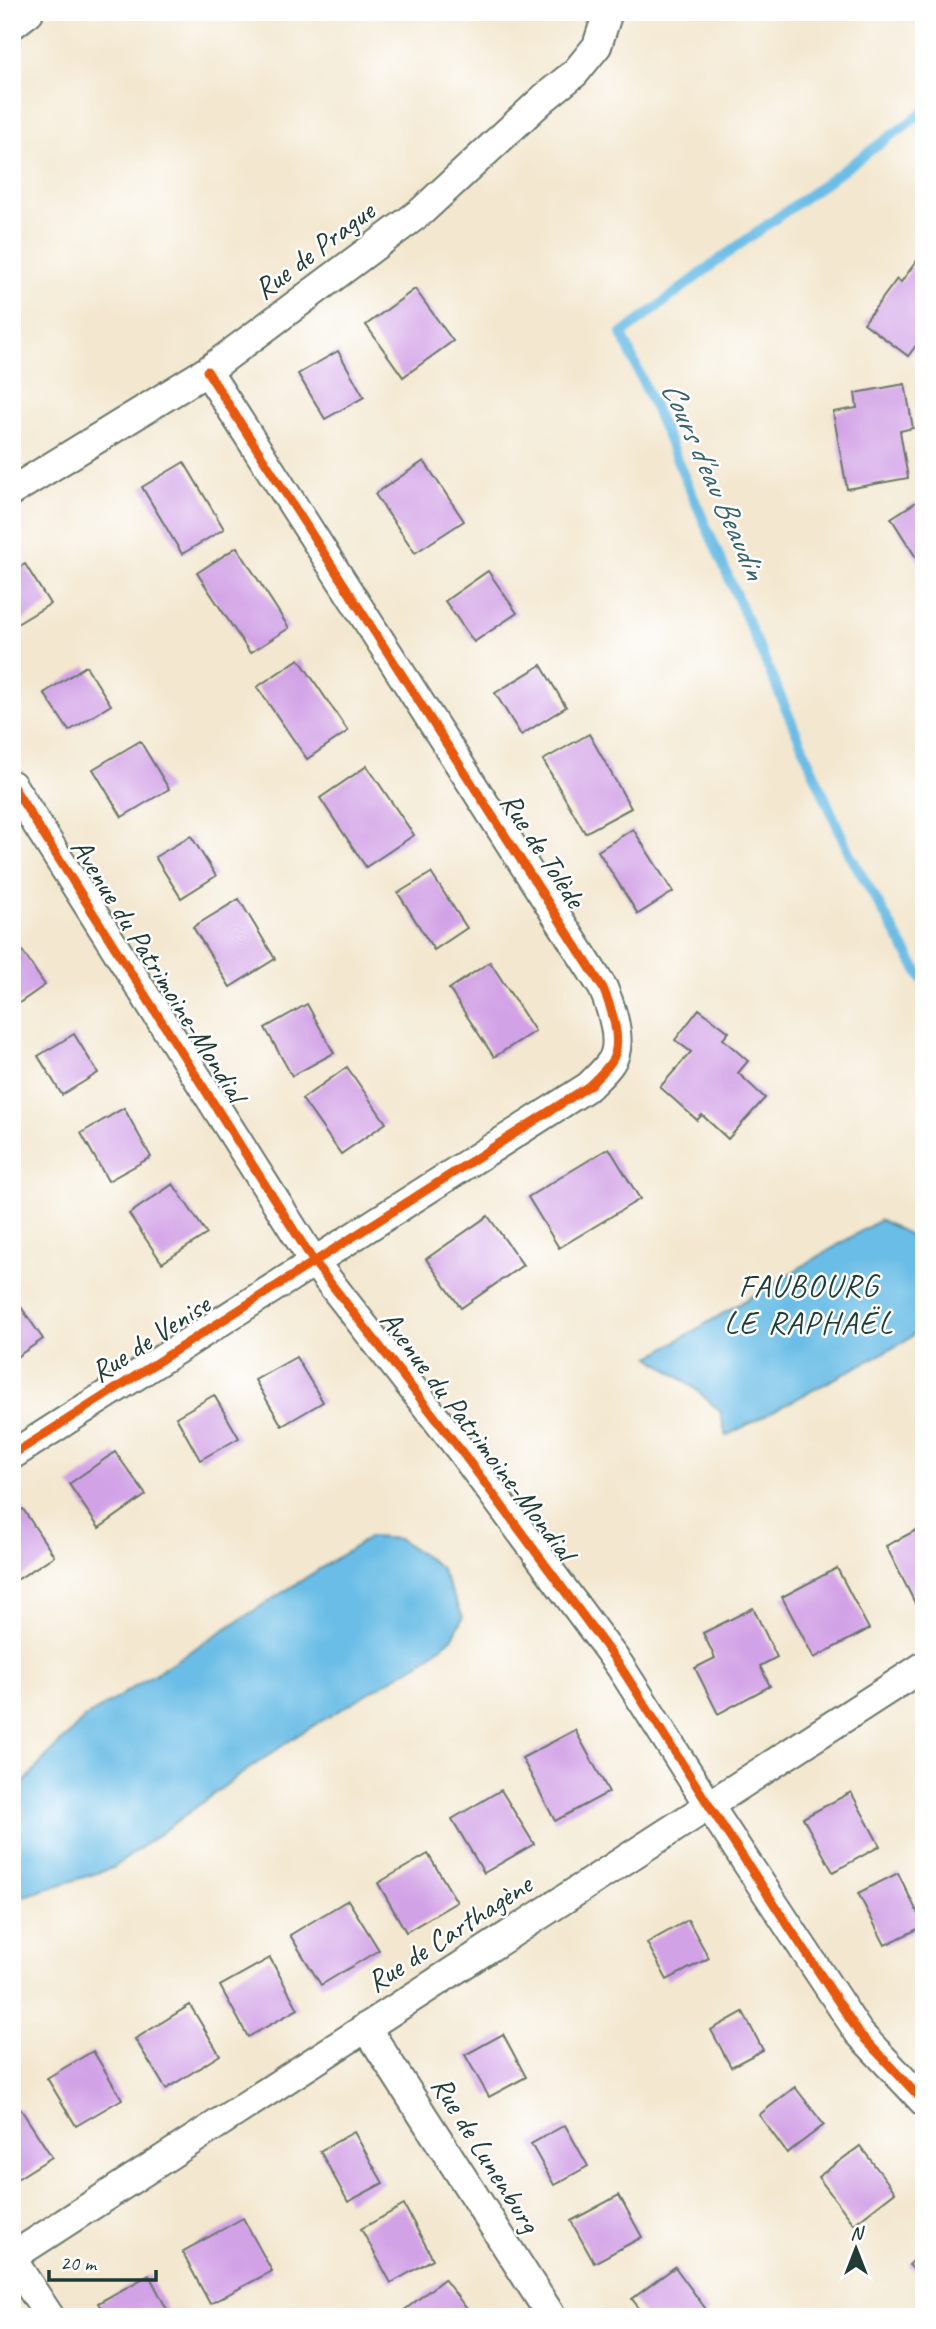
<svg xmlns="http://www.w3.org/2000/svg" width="936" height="2329" font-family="Caveat,sans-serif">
<rect width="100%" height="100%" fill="#fff"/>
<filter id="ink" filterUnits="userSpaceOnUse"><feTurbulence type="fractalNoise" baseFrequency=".0143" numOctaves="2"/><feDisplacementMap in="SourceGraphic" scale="14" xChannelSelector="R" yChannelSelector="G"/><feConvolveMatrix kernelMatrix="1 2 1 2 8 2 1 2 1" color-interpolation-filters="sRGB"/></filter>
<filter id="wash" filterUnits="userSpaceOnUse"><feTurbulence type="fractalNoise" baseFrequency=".00686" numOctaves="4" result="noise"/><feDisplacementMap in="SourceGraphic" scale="28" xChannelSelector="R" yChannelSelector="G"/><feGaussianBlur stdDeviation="1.57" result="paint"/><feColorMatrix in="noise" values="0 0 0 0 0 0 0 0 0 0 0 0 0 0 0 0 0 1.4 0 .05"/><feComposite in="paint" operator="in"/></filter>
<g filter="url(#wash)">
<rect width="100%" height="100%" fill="#f3e7cf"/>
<g fill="#6bbde6" stroke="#457d8d" stroke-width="2">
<polygon points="880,1220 924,1242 924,1324 906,1341 726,1436 720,1411 693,1387 650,1357"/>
<polygon points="370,1537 399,1539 440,1567 463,1617 453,1637 424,1660 298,1735 237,1777 113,1868 12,1900 12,1797 45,1758 85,1718"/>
</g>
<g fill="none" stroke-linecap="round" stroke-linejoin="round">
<polyline stroke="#6bbde6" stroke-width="10" points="924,112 728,253 622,334 850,855 924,982"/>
</g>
<g id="blocks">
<g fill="#d2a2e6">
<polygon points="924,251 924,335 908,356 864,323 897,279 901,282"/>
<polygon points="415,289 453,341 403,377 366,325"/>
<polygon points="338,351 364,397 325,419 298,374"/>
<polygon points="905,384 913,428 900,431 908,478 847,489 833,412 857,408 855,393"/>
<polygon points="424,461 464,521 415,553 375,494"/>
<polygon points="184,462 224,529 182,554 142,487"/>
<polygon points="924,497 924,570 891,518"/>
<polygon points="237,547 289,628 250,653 197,573"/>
<polygon points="25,564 50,604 12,627 12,572"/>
<polygon points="488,571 517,613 474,642 445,601"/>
<polygon points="299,659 348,731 307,759 257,687"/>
<polygon points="541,665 566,707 521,735 495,693"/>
<polygon points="86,666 111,705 69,731 44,693"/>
<polygon points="589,734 631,808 585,833 543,760"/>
<polygon points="140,741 169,789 122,817 93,769"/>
<polygon points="367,766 414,835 366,867 320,798"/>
<polygon points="633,829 673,892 638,914 598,851"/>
<polygon points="191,836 216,876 181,898 155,857"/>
<polygon points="431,873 467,928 434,950 398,893"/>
<polygon points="239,899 275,959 230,987 193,927"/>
<polygon points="17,943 45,985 12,1008 12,946"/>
<polygon points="490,962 535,1031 494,1057 449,989"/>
<polygon points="307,1004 334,1053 292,1076 265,1028"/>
<polygon points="699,1009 729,1032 723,1039 748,1061 738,1073 765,1098 728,1139 702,1115 697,1120 660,1087 691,1052 675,1040"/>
<polygon points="74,1034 98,1073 62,1095 38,1056"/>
<polygon points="347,1067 386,1123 341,1154 302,1099"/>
<polygon points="124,1108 151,1157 108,1181 81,1133"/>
<polygon points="609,1148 640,1199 559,1248 528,1197"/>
<polygon points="173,1184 207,1234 162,1263 129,1214"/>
<polygon points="488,1216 523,1265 461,1308 426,1259"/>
<polygon points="12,1294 43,1339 12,1360"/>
<polygon points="296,1357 323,1402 282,1426 255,1380"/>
<polygon points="214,1395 239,1438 200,1460 176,1417"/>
<polygon points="115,1452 146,1495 99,1528 69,1484"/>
<polygon points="23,1509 54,1556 15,1581 12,1576 12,1516"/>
<polygon points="924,1526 924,1598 915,1603 886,1546"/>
<polygon points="837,1568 869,1629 814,1658 782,1597"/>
<polygon points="753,1608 777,1657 760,1666 770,1686 718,1714 695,1668 715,1658 703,1633"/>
<polygon points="575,1730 609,1792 555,1821 522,1758"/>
<polygon points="501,1790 534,1844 484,1873 452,1819"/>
<polygon points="851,1792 880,1846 833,1872 803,1818"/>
<polygon points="428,1854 457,1902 406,1932 378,1883"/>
<polygon points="898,1873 924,1926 885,1945 858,1893"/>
<polygon points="348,1900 379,1950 321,1985 290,1935"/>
<polygon points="688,1920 709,1958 667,1980 647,1943"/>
<polygon points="270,1958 298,2009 248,2037 220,1986"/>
<polygon points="190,2005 220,2055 166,2089 135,2039"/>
<polygon points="743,2012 763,2050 731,2067 711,2030"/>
<polygon points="503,2034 526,2077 489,2097 465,2055"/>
<polygon points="93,2051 122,2099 76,2126 47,2078"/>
<polygon points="795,2087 824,2125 787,2153 759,2115"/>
<polygon points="20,2108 52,2157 12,2182 12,2113"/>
<polygon points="565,2125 588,2166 554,2185 531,2144"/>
<polygon points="354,2132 383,2183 348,2202 320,2151"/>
<polygon points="860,2146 895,2192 854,2224 818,2177"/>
<polygon points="619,2195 642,2237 594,2263 571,2221"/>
<polygon points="404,2205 433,2259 391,2283 361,2229"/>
<polygon points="243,2218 272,2271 210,2304 182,2252"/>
<polygon points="924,2250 924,2279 909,2265"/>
<polygon points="675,2267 708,2312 702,2317 646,2317 632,2299"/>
<polygon points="149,2275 171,2317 106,2317 98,2303"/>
<polygon points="444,2279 473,2317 405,2317 402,2312"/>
</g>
</g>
</g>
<g filter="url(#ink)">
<use href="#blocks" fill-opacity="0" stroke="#69786a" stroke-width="2"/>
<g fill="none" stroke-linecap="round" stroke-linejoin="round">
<g stroke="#69786a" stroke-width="32">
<g id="minor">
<polyline points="12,25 29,12"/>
<polyline points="12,491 207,371 422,211 544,98 575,73 597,46 608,12"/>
<polyline points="12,785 314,1262 462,1452 620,1666 708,1804 859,2033 924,2102"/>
<path d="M12 1455 589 1086C596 1079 605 1071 611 1062 624 1044 611 1007 603 988L207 371"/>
<polyline points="366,2027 552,2317"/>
<polyline points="12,2257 924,1666"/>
<polyline points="12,2259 50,2317"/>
</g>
</g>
<use href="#minor" stroke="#fff" stroke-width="28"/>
<g stroke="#fff" stroke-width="13">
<g id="cycleway">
<polyline points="12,785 314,1262 462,1452 620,1666 708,1804 859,2033 924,2102"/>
<path d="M12 1455 589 1086C596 1079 605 1071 611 1062 624 1044 611 1007 603 988L207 371"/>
</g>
</g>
<use href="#cycleway" stroke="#e8590c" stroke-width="9"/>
</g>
</g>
<g text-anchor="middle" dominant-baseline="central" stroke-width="5" stroke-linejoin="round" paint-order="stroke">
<g font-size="30" fill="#1f3d34" stroke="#fff">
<text transform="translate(314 250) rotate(-37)">Rue de Prague</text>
<text transform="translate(543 850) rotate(57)">Rue de Tolède</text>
<text transform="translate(159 970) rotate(58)">Avenue du Patrimoine-Mondial</text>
<text transform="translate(150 1338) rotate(-33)">Rue de Venise</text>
<text transform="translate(478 1435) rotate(53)">Avenue du Patrimoine-Mondial</text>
<text transform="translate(449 1933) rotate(-33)">Rue de Carthagène</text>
<text transform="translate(486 2154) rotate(58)">Rue de Lunenburg</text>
</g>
<g font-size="32" font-style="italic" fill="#366369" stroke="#fff">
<text transform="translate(714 480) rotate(66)">Cours d'eau Beaudin</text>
</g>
<g font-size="32" letter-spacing="2" fill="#1f3d34" stroke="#fff">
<text x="809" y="1285">FAUBOURG<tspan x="809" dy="37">LE RAPHAËL</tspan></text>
</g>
</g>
<rect width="936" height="2329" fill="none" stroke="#fff" stroke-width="42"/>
<g transform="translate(856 2249)" stroke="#ffffff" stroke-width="5" paint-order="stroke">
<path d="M0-5L12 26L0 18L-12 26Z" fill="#1f3d34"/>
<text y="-10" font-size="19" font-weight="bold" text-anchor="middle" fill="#1f3d34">N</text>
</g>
<path d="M49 2270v10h107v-10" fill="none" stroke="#1f3d34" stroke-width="3.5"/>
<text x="60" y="2270" font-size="21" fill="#1f3d34" stroke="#ffffff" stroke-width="5" paint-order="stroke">20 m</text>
</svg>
